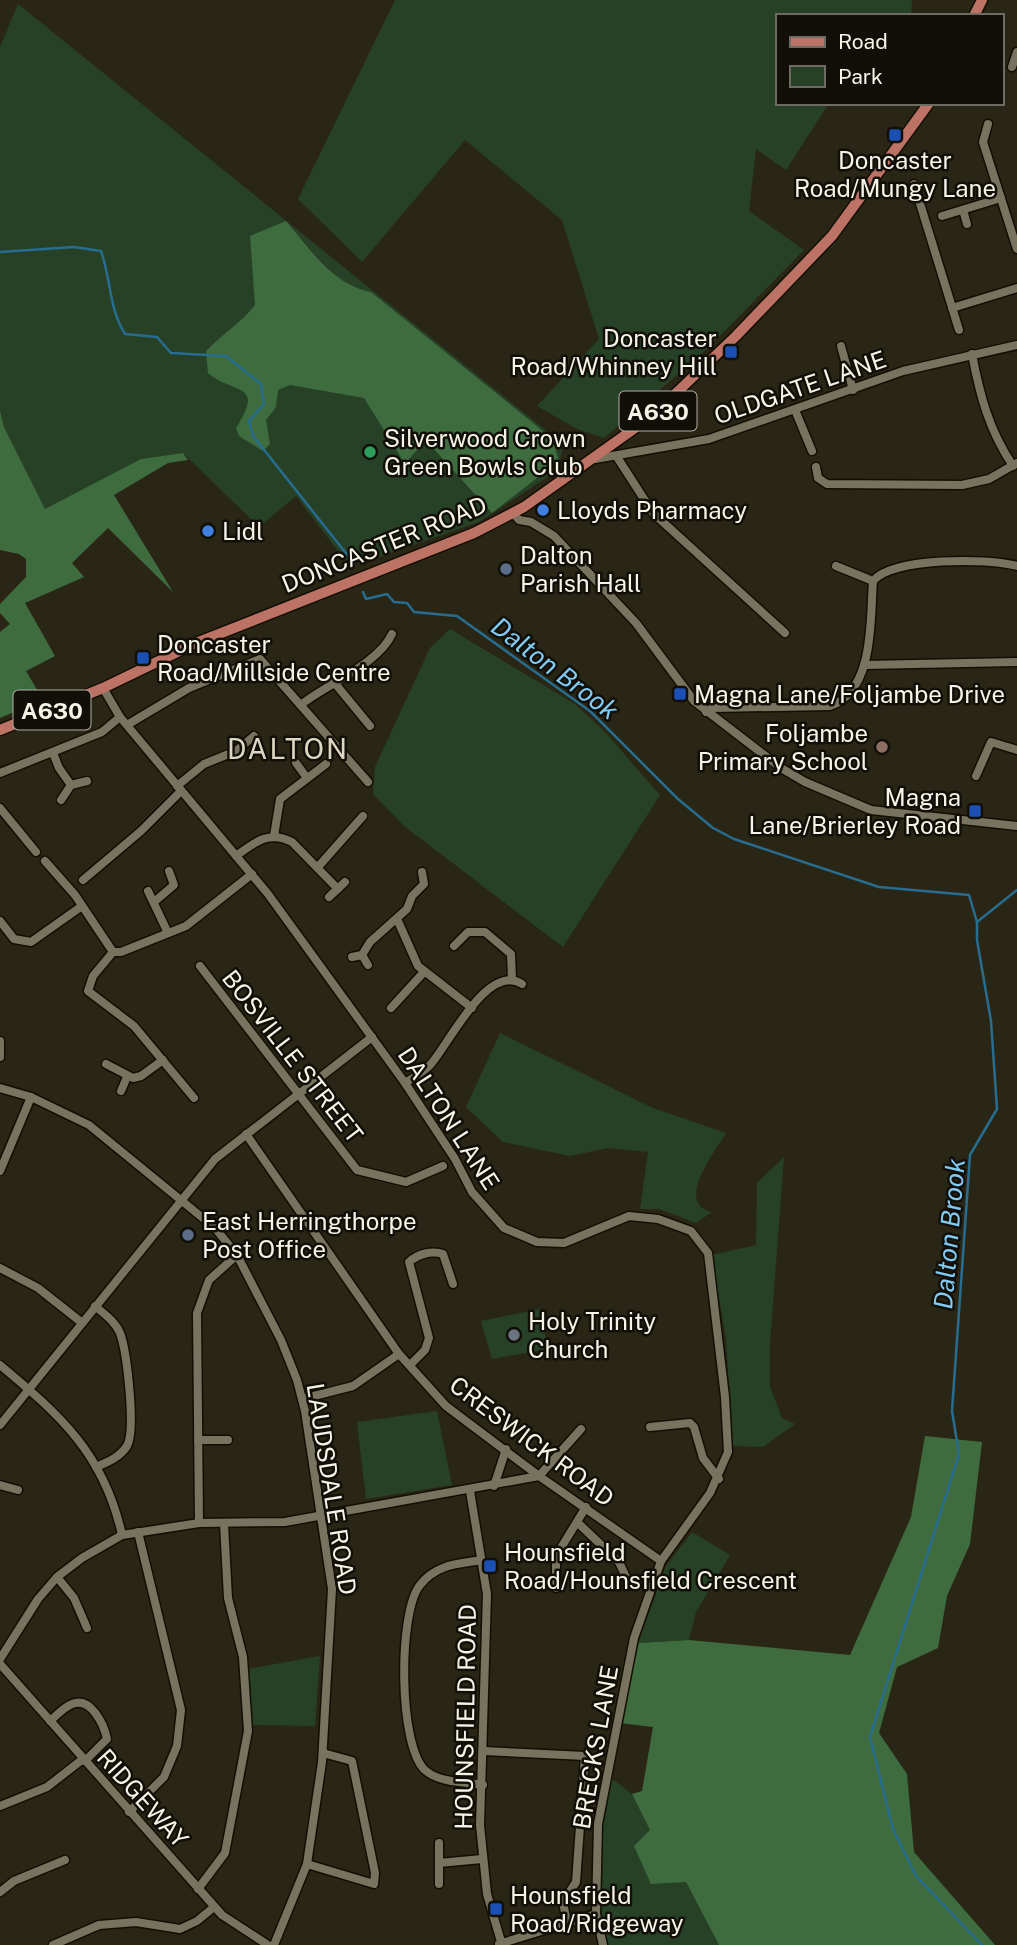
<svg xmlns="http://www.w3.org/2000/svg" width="1017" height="1945" font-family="'Public Sans',sans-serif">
<rect width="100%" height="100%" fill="#2a2615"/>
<g fill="#274127">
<polygon points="395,0 912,0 911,16 777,16 777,103 829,103 786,170 756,149 749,211 804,250 706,350 604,438 577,429 537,406 599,339 562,220 465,140 362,262 298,199"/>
<polygon points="18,4 554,437 562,450 558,470 479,522 362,563 344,559 296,496 259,527 183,453 141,459 45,510 4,427 0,411 0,47"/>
<polygon points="450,629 575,704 606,733 660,795 563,947 404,826 373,794 375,767 430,648"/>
<path d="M500 1033 653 1108 726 1133C715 1151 674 1204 712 1212L696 1223 659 1209H640L648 1152 608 1148 570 1156 503 1142 466 1107Z"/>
<polygon points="784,1157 770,1343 770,1387 782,1418 795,1424 763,1447 733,1446 726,1340 712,1255 756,1245 757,1183"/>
<polygon points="540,1309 548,1349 492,1359 481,1321"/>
<polygon points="437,1411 452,1485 366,1499 357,1422"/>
<polygon points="692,1532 730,1555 696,1612 689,1640 638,1643 666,1566"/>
<polygon points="320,1656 315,1726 252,1725 247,1669"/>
<path d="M612 1779 632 1794 650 1830 686 1882 719 1945H606C591 1906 602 1823 608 1781Z"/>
</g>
<g fill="#3e6c3e">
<path d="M286 221C311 250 332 284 371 292L538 427 553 441 559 461 492 513 432 447 422 444 405 464 364 398 290 385 278 390 276 407 266 420 270 444 263 451 239 436 236 428C266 381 233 395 208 373L206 351C222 334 241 323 255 305L250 236Z"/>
<polygon points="0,411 4,427 45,509 141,459 183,453 188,460 168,463 114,495 173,592 108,528 72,563 84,577 25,603 55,656 26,671 43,700 0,718 0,632 10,624 0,613 0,604 26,577 26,559 19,554 0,550"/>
<polygon points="925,1436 982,1442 970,1544 947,1596 938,1648 897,1667 879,1733 907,1774 914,1852 995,1945 719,1945 686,1882 651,1884 634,1846 650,1830 632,1794 642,1791 653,1727 620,1723 638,1643 689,1640 850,1655 911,1517"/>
</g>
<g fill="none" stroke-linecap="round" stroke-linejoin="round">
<g stroke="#276d8f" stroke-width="2.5">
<path d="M0 252 74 247 101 251C111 279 109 309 125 334L157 337 171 353 226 356 261 384 264 404 249 421 253 436 349 557"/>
<polyline points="363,592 366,599 387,594 394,602 407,603 414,612 457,616 590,711 678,799 713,828 734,839 879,887 969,895 977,922 977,940 991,1021 997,1109 970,1155 952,1411 959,1454 870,1737 893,1829 916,1876 982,1945"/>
<polyline points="977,922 1017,890"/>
</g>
<g stroke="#120f02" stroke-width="11">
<g id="minor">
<polyline points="1012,67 1017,52"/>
<polyline points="988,124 983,142 1017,249"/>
<polyline points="914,184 959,330"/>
<polyline points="963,210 967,224"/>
<polyline points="942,216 1001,198"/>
<polyline points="952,308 1017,288"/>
<polyline points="841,346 853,390"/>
<path d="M972 354C980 396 989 430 1013 466"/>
<polyline points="795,410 812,451"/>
<polyline points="617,457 653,513 785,633"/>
<polyline points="595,459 709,439 903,371 1017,345"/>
<polyline points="816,467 818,478 827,484 962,485 989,479 1017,463"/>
<polyline points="514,514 519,520 531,522 554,536 636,623 694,701 781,768 805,782 871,810 1017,826"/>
<polyline points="836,566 873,581"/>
<polyline points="864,665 1017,662"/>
<polyline points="333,681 370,726"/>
<polyline points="103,688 120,717 268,894 405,1083 455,1159 472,1192 504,1228 537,1242 564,1243 629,1216 658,1219 691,1231 708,1253 725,1397 728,1452 710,1493 661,1561 634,1638 598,1824 596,1914 603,1945"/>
<path d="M302 704C329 683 378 664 392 634"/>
<path d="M706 712 712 708 830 706C875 691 870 618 873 581 893 557 987 558 1017 566"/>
<polyline points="127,725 189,688 260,659 368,782"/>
<polyline points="53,753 59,768 71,785"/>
<polyline points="296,763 307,778"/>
<polyline points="0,773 102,732 120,717"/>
<polyline points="976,776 991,742 1017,750"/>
<polyline points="177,786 204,764 236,751 254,736"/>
<polyline points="61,800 71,785 87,781"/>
<polyline points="0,808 36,852"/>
<polyline points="274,836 280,799 326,764"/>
<path d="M236 856C255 842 269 830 292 842L338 889"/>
<polyline points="45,861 75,895 113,952"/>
<polyline points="318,867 363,816"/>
<polyline points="83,880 141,831 181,791"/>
<polyline points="148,891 168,933"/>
<polyline points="329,897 345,882"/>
<polyline points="154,902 174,885 169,871"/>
<polyline points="397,919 418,966 472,1008"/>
<polyline points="0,921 14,939 31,942 82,906"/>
<polyline points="454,946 468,932 485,932 511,954 512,980"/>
<polyline points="113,952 93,976 88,991 134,1026 194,1098"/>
<polyline points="113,952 121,952 186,926 252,874"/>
<polyline points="362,955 370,942 407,909 412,896 424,884 422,872"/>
<polyline points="352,957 362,955 368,965"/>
<polyline points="200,966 357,1170 406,1182 443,1166"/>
<polyline points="391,1008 424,972"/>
<polyline points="0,1041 0,1057"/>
<polyline points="106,1064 133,1078 141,1076 163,1060"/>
<path d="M405 1083C414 1077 424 1072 431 1064 450 1042 488 962 522 984"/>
<polyline points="0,1088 31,1097 89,1125 215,1228 237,1255 281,1340 297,1380 305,1411 332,1589 322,1762 307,1864 274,1945"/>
<polyline points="121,1091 127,1077"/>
<polyline points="246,1134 399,1354 446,1406 539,1476 661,1561"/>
<polyline points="0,1171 31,1097"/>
<polyline points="0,1268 38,1288 81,1322"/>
<path d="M95 1306C104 1314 115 1321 120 1333 127 1352 136 1430 127 1446 120 1457 108 1462 96 1467"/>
<path d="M0 1365C61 1416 104 1454 122 1535"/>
<path d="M410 1365 425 1350 429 1338 409 1262C418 1254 432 1250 443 1254L453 1284"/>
<polyline points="302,1399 353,1386 399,1354"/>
<polyline points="0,1425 215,1159 372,1037"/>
<polyline points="650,1427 690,1423 694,1427 703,1458 719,1479"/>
<polyline points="198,1440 228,1440"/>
<polyline points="0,1485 18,1490"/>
<polyline points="494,1486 506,1449"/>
<polyline points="470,1491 487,1594 480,1825 487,1894 502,1945"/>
<polyline points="577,1522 619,1562 626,1577"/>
<polyline points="199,1523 197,1313 209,1280 237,1255"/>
<path d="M482 1560C458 1564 436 1564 420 1585 398 1612 398 1748 426 1771 441 1783 464 1782 483 1785"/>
<polyline points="57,1577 74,1598 87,1628"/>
<polyline points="556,1588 556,1556 586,1507"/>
<polyline points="0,1659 38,1599 57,1577 82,1558 122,1535 199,1523 285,1522 539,1476 581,1429"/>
<polyline points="0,1664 222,1915 268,1945"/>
<path d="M50 1721C56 1716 64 1707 72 1704 91 1696 104 1725 107 1739L85 1761"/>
<polyline points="484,1751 585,1756 576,1882 563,1902 567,1923"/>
<polyline points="0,1806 47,1787 83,1759"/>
<polyline points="129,1812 164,1777 177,1746 181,1710 138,1532"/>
<polyline points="439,1843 439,1884"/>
<polyline points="439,1863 482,1859"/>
<polyline points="307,1864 374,1884 375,1873 352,1761 323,1753"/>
<polyline points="198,1889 225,1853 248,1731 243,1657 228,1598 224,1524"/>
<polyline points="0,1892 14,1881 65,1860"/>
<polyline points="499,1944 596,1914"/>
<polyline points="53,1945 99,1925 136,1922 180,1929 197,1921 214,1907"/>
</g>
</g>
<g stroke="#120f02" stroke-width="13">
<g id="major">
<polyline points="974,16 982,0"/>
<polyline points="0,730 103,688 196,643 474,533 524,507 652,416 736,336 832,236 929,103"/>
</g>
</g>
<use href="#minor" stroke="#77735f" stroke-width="8"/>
<use href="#major" stroke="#bd7266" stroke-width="10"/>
</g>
<g fill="#1a4fb4" stroke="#110f08" stroke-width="2.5">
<rect x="888" y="128" width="14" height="14" rx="3.5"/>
<rect x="724" y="345" width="14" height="14" rx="3.5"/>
<rect x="136" y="651" width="14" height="14" rx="3.5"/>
<rect x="673" y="687" width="14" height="14" rx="3.5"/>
<rect x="968" y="804" width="14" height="14" rx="3.5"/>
<rect x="483" y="1559" width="14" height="14" rx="3.5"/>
<rect x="489" y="1902" width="14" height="14" rx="3.5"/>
</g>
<circle fill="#2e9e5b" stroke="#110f08" stroke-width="2.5" cx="370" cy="452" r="7"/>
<g fill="#3f7fe0" stroke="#110f08" stroke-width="2.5">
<circle cx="543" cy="510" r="7"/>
<circle cx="208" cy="531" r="7"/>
</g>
<g fill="#5c6f8a" stroke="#110f08" stroke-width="2.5">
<circle cx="506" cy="569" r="7"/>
<circle cx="188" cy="1235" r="7"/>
</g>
<circle fill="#8d6e63" stroke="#110f08" stroke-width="2.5" cx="882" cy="747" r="7"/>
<circle fill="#6b7280" stroke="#110f08" stroke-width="2.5" cx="514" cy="1335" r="7"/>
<g text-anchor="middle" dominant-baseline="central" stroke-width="5" stroke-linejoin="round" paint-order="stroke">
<g fill="#110f08" stroke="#b1afa6" stroke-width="2">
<rect x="619.5" y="391.5" width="77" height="39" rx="5"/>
<rect x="13.5" y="690.5" width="77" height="39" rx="5"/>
</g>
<g font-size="23" font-weight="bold" fill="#f6f4e9">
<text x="658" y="411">A630</text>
<text x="52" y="710">A630</text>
</g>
<g font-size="24" fill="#f6f4e9" stroke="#110f08" text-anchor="start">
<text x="895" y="160" text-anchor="middle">Doncaster<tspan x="895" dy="28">Road/Mungy Lane</tspan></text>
<text x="717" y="338" text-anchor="end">Doncaster<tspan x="717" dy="28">Road/Whinney Hill</tspan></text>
<text x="384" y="438">Silverwood Crown<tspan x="384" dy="28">Green Bowls Club</tspan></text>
<text x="557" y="510">Lloyds Pharmacy</text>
<text x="222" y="531">Lidl</text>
<text x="520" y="555">Dalton<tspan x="520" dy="28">Parish Hall</tspan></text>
<text x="157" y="644">Doncaster<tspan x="157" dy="28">Road/Millside Centre</tspan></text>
<text x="694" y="694">Magna Lane/Foljambe Drive</text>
<text x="868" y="733" text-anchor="end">Foljambe<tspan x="868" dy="28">Primary School</tspan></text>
<text x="961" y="797" text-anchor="end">Magna<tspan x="961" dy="28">Lane/Brierley Road</tspan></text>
<text x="202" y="1221">East Herringthorpe<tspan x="202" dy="28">Post Office</tspan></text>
<text x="528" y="1321">Holy Trinity<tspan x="528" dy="28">Church</tspan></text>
<text x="504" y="1552">Hounsfield<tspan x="504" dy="28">Road/Hounsfield Crescent</tspan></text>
<text x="510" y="1895">Hounsfield<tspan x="510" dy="28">Road/Ridgeway</tspan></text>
</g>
<g font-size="24" fill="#f6f4e9" stroke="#110f08">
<text transform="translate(800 387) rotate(-19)">OLDGATE LANE</text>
<text transform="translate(384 544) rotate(-22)">DONCASTER ROAD</text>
<text transform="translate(293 1056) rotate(52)">BOSVILLE STREET</text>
<text transform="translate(449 1118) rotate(57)">DALTON LANE</text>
<text transform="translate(532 1441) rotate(37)">CRESWICK ROAD</text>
<text transform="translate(332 1489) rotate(81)">LAUDSDALE ROAD</text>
<text transform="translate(465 1717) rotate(-89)">HOUNSFIELD ROAD</text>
<text transform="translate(595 1747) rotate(-80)">BRECKS LANE</text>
<text transform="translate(143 1798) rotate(48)">RIDGEWAY</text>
</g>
<g font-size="26" font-style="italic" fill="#80caf3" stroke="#110f08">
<text transform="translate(555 668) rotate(37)">Dalton Brook</text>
<text transform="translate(949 1234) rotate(-85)">Dalton Brook</text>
</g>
<g font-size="28" letter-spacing="2" fill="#dbd7c1" stroke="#110f08">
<text x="288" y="748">DALTON</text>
</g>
</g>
<rect x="776" y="14" width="228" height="91" fill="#110f08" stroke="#6d6b62" stroke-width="2"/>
<rect x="790" y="37" width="35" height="10" fill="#bd7266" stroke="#6d6b62" stroke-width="2"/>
<text x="838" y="49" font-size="21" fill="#f6f4e9">Road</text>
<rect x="790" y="66" width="35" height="21" fill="#274127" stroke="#6d6b62" stroke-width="2"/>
<text x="838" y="84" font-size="21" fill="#f6f4e9">Park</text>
</svg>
